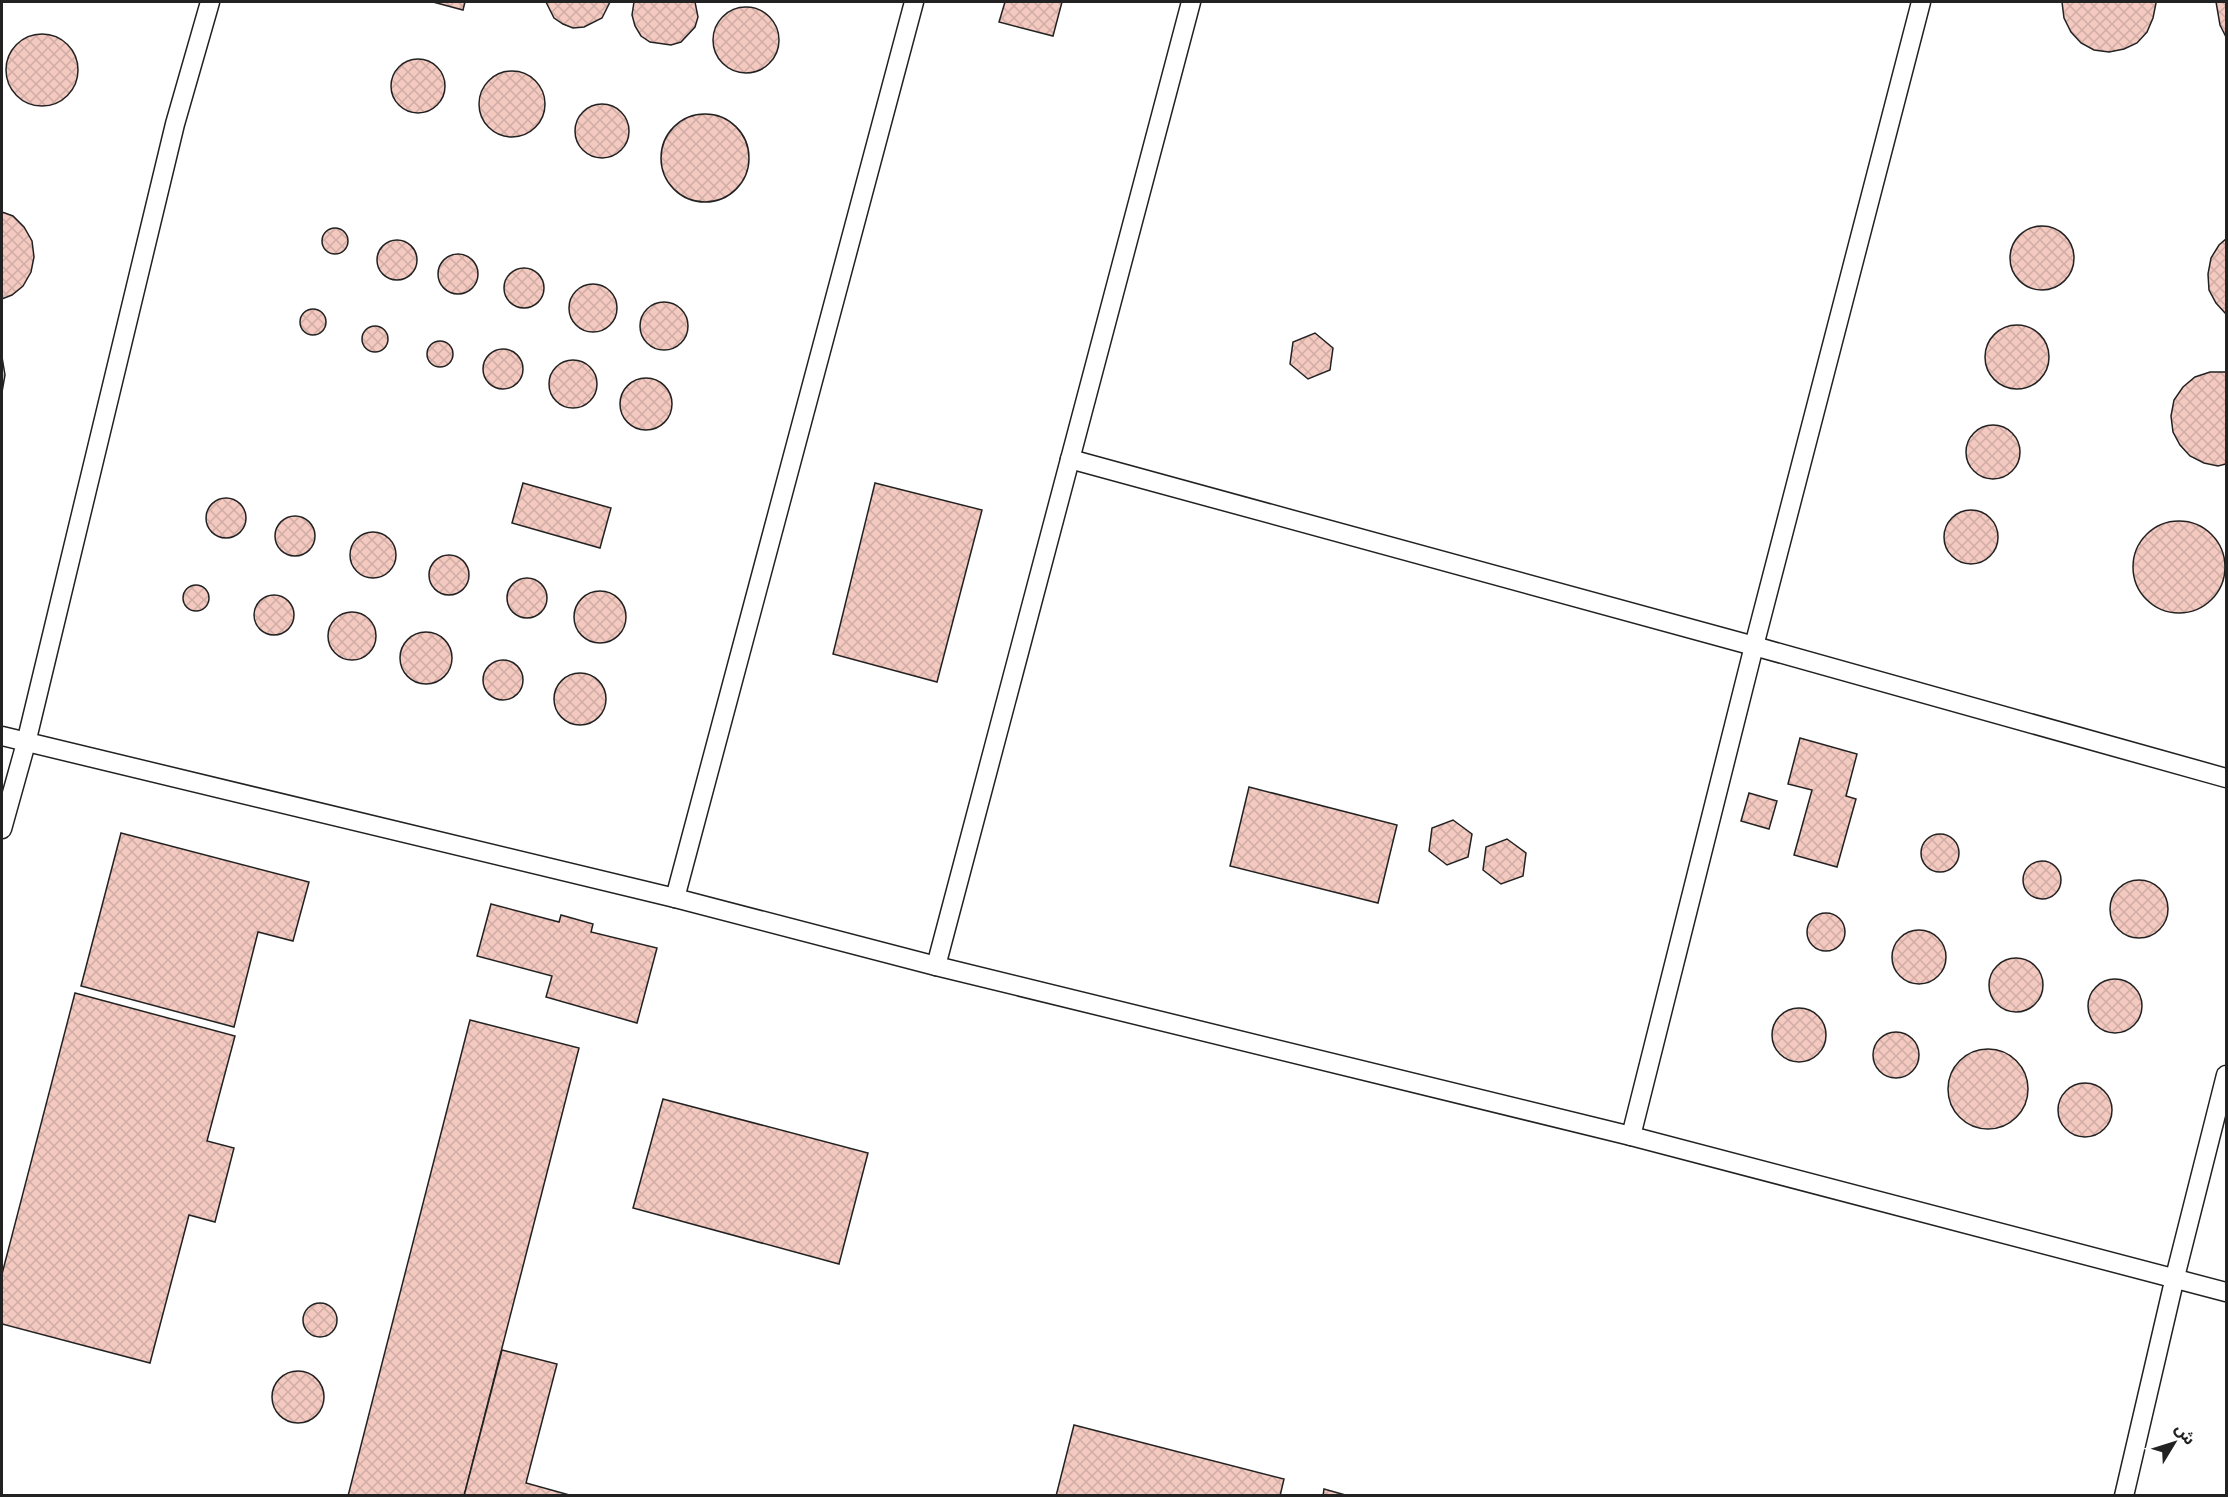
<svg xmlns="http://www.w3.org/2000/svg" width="2228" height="1497" font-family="Montserrat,'Noto Sans Arabic',sans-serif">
<defs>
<pattern id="building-cross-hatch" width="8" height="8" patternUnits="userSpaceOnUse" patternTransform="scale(1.5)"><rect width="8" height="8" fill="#f3c9c0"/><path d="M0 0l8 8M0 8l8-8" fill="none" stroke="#d0aca5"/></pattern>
</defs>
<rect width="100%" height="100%" fill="#fff"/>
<g fill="url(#building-cross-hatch)" stroke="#222" stroke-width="1.5">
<polygon points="433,2 465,2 463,10"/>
<polygon points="546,2 610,2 602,18 584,27 573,28 563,24 554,18"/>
<polygon points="634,2 695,2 698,17 695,27 681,42 671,45 650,42 641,36 635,26 632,15"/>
<polygon points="1005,2 1062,2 1053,36 999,22"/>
<polygon points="2062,2 2155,2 2156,3 2153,18 2147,32 2137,43 2124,49 2109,52 2094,50 2081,43 2071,32 2064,18"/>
<polygon points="2216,2 2226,2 2226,37 2220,25"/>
<circle cx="746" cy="40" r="33"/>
<circle cx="42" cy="70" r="36"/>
<circle cx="418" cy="86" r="27"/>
<circle cx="512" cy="104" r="33"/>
<circle cx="602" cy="131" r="27"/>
<circle cx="705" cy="158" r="44"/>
<polygon points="2,212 13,216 24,227 32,241 34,257 31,272 23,286 12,295 2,299"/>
<circle cx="2042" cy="258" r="32"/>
<circle cx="335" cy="241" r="13"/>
<polygon points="2226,239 2226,314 2216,303 2209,290 2208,274 2211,258 2219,245"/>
<circle cx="397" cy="260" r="20"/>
<circle cx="458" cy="274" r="20"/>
<circle cx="524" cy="288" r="20"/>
<circle cx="593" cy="308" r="24"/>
<circle cx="664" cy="326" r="24"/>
<circle cx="313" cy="322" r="13"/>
<circle cx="2017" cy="357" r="32"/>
<circle cx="375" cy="339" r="13"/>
<polygon points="1315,333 1333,348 1330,370 1308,379 1290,364 1293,342"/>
<circle cx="440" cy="354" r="13"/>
<circle cx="503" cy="369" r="20"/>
<polygon points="2,357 5,375 2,392"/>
<circle cx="573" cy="384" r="24"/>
<polygon points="2210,372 2226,372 2226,464 2218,466 2204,463 2190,456 2180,445 2173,432 2171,416 2174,400 2183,387 2195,377"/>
<circle cx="646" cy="404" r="26"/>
<circle cx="1993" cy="452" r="27"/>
<polygon points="523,483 611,508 600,548 512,523"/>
<polygon points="875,483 982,510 937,682 833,654"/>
<circle cx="226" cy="518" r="20"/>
<circle cx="1971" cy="537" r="27"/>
<circle cx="295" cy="536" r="20"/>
<circle cx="2179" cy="567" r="46"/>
<circle cx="373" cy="555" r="23"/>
<circle cx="449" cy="575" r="20"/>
<circle cx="527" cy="598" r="20"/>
<circle cx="196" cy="598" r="13"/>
<circle cx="600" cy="617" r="26"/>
<circle cx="274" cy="615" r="20"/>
<circle cx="352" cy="636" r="24"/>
<circle cx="426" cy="658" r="26"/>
<circle cx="503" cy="680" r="20"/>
<circle cx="580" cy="699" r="26"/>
<polygon points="1800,738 1857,754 1846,796 1856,799 1837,867 1794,855 1812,790 1788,784"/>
<polygon points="1249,787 1397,825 1378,903 1230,866"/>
<polygon points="1749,793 1777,801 1769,829 1741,821"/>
<polygon points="1453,820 1472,834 1468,857 1447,865 1429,851 1432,828"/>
<polygon points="121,833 309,882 293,941 258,932 234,1027 81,986"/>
<circle cx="1940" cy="853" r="19"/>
<polygon points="1507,839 1526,853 1523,876 1501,884 1483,870 1486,847"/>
<circle cx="2042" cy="880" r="19"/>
<circle cx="2139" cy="909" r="29"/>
<polygon points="491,904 559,922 561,915 593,924 591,932 657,948 637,1023 546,997 552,976 477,956"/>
<circle cx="1826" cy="932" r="19"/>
<circle cx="1919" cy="957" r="27"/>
<circle cx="2016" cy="985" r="27"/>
<circle cx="2115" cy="1006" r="27"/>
<polygon points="75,993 235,1036 207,1141 234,1148 215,1222 189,1215 150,1363 2,1324 2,1274"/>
<circle cx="1799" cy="1035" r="27"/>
<polygon points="470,1020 579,1048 464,1496 348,1496"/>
<circle cx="1896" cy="1055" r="23"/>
<circle cx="1988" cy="1089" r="40"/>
<circle cx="2085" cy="1110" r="27"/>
<polygon points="663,1099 868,1153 839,1264 633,1208"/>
<circle cx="320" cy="1320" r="17"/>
<polygon points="502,1350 557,1364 526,1483 573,1496 464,1496"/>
<circle cx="298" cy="1397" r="26"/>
<polygon points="1074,1425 1284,1479 1280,1496 1056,1496"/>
<polygon points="1324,1489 1349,1496 1323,1496"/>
</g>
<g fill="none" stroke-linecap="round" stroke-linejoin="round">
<g stroke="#222" stroke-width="21">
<g id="lane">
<polyline points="1070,459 1754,646 2226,778"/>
<polyline points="2,736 675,898 936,966 1631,1136 2226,1292"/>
<polyline points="2,829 26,743 175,124 210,2"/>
<polyline points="675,898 914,2"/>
<polyline points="936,966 1191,2"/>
<polyline points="1631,1136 1754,646 1921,2"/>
<polyline points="2124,1496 2175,1277 2226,1075"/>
</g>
</g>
<use href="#lane" stroke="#fff" stroke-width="18"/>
</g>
<rect width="2228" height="1497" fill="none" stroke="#222222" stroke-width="6"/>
<g transform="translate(2174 1443) rotate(52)" stroke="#ffffff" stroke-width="4.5" paint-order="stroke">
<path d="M0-4.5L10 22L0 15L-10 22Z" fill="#222222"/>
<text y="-9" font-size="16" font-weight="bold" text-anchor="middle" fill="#222222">ش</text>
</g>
</svg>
